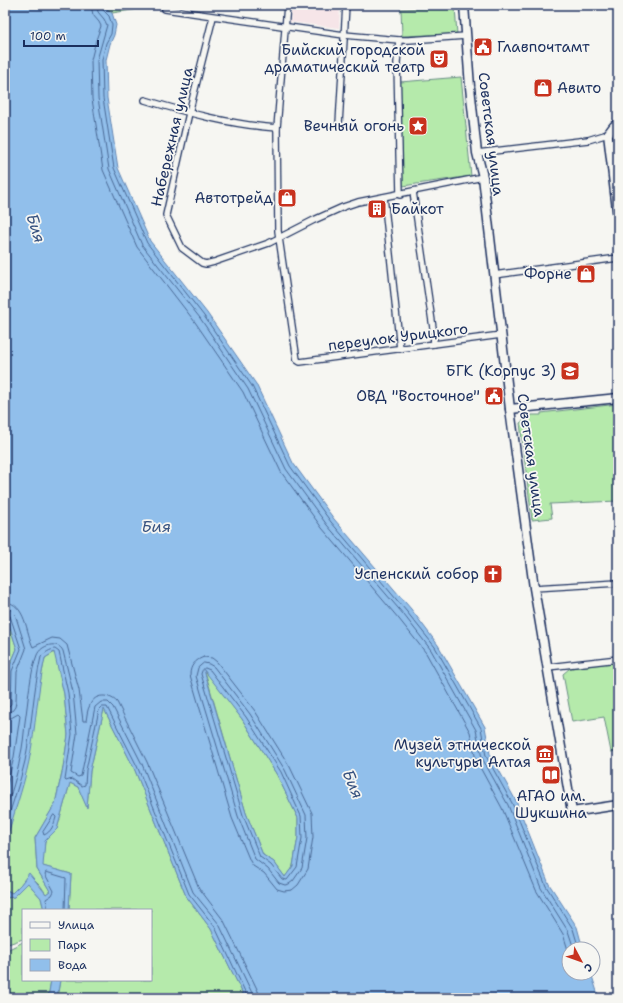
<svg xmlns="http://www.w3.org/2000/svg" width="623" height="1003" font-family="'Shantell Sans',sans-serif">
<rect width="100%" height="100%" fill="#f6f6f2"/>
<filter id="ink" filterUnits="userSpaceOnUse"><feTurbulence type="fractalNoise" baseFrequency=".025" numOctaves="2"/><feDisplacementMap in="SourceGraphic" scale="8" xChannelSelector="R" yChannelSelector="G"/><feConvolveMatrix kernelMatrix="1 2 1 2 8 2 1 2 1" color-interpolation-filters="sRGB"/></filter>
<g filter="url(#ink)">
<g fill="#f6e5e8">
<polygon points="292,5 340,5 339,28 290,22"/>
<polygon points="402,5 455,5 455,7 401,9"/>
</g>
<g fill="#b5eaab" stroke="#688c84">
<polygon points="105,5 147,5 139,9 112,13 106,8"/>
<polygon points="455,7 457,34 402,36 401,9"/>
<polygon points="461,77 471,176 403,186 400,82"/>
<polygon points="618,404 618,501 550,504 552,518 532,520 520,423 532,415 541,415 541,413"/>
<polygon points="5,612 17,649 8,670 7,701 5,718"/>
<polygon points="55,652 64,694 68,735 63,767 55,804 35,838 37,869 50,891 46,894 40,885 29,874 21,884 12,893 5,889 5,844 12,819 45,658"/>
<polygon points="618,662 618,751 611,752 604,717 572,722 563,674 570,668"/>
<polygon points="204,668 242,719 277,775 298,818 298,837 293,866 285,877 274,862 263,855 246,813"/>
<polygon points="104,709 134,768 186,896 211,929 245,998 57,998 60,980 151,980 151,910 69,910 71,874 42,866 45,841 57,829 70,783 78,787 87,807 90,771"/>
<polygon points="28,883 41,898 44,910 23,910 23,939 5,945 5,898 14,897"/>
<polygon points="23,942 23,980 51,980 48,998 5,998 5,951"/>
</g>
<g fill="#91bfeb" stroke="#6285b3" fill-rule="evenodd">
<path d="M5 5H105L106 8 112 13 116 25 114 35 110 44 106 60 107 98 118 168 150 241 207 313 256 384 293 463 334 519 411 609 438 645 485 727 490 754 516 801 549 884 577 927 583 949H569V973H591L599 998H245L211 929 186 896 134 768 104 709 90 771 87 808 78 787 70 783 57 829 45 841 43 866 71 874 69 910H44L41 898 28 883 14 897 5 898V889L12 893 21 884 29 873 46 894 50 891 37 869 35 838 55 804 63 768 68 735 64 694 54 652 45 658C37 692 36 727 29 761 23 789 13 816 5 844V718L7 701 8 670 17 649 5 612ZM204 670 242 719 277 775 298 818V837L293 866 285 877 274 862 263 855 246 813Z"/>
<polygon points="51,980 60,980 57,998 48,998"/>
</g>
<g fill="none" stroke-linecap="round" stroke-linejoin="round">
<g stroke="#4a6996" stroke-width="1">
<polyline points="91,5 93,15 99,22 101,26 96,40 91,60 92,99 103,170 137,247 195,322 243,392 281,472 322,528 399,619 426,653 470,732 476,760 502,808 536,890 563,934 569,953"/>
<polyline points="97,5 98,12 104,19 107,25 97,60 98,98 109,169 142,245 200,318 248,389 286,469 327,525 404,615 431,650 476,730 482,758 508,805 541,888 568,931 574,949"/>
<polyline points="102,5 103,10 109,16 112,25 111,34 106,43 102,60 103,98 114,168 147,243 204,316 252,386 290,466 331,522 407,612 435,647 481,728 486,756 512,803 546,886 573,929 579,949"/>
<path d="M5 602C26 603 26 633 33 647L52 638 60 639 67 645 79 690 83 721H86C87 716 87 710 90 705 95 693 109 694 117 702L147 762 199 888 224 921 258 991 259 998"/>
<polyline points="5,608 11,610 15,614 26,649 17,672 16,702 15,707 12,711 5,712"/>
<polyline points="5,613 8,614 10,616 21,649 12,671 11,704 8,707 5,707"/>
<path d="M204 657 212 658 217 662 255 711 290 767 312 813 313 837 308 869 298 885 292 890 284 891 277 889 264 873 253 866 250 861 232 818 190 675C190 666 195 660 204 657Z"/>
<polygon points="204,663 209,664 214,667 250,714 285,770 306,815 307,838 302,868 293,881 289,884 285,885 279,883 268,869 255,859 238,816 196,676 198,668"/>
<polygon points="205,668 210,670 246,717 281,772 301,816 302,838 297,867 287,880 282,879 271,865 260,857 243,815 201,674 202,671"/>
<polyline points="5,718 11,718 18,714 20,716 14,757 5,793"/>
<path d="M5 811C11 794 17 776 20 758 23 746 24 734 25 722 28 703 30 672 37 655 41 645 58 640 63 651L73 692 77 734 71 773 78 777 81 776 95 707 101 702H108L113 707 142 764 193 892 219 924 252 993 253 998"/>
<path d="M54 815 56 817C54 825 51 832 44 835L43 832Z"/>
<path d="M5 829C11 806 20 784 25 761 32 727 33 691 41 657 44 653 51 649 55 649L59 652 68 693 72 734 65 780 66 781 72 779 82 786 85 785 86 770 99 710 102 707H107L137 766 189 894 215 927 248 998"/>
<polyline points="48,910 46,899 52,895 54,891 45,874 46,872 66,878 65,910"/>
</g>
<g stroke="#1b2f5e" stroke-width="8">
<g id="street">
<polyline points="287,5 277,128 278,231 297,360 300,362 501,335"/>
<polyline points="165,9 344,35 399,40 409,40 466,36"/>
<polyline points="213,17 189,113 166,215 182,248 202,263 206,264 214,262 269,243 314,220 343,207 358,202 483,177"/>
<polyline points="399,40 397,63 400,195"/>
<path d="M145 100C188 113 232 125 277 128"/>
<polyline points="339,124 346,5"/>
<polyline points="477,153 588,140 608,134"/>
<polyline points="413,192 433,328 434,344"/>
<polyline points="384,197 400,349"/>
<polyline points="494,275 618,258"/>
<polyline points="534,588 618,583"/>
<polyline points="548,667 618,659"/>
<polyline points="617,805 618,812"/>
</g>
</g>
<g stroke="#1b2f5e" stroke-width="11">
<g id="secondary">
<polyline points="464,5 470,87 477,153 483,177 510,409 534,588 572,812 618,805"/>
<polyline points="618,124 614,126 608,134 618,218"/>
<polyline points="510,409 618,398"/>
</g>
</g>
<use href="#street" stroke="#f6f6f2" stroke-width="5.5"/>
<use href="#secondary" stroke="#f6f6f2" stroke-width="8"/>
</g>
</g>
<defs>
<g id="civic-square" transform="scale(1)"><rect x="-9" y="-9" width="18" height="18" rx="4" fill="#c8321e" stroke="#f6f6f2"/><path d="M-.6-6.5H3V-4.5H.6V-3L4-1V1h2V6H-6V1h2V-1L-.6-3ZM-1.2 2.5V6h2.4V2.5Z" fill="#fff"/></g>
<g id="theatre-square" transform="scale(1)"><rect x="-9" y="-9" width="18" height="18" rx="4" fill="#c8321e" stroke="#f6f6f2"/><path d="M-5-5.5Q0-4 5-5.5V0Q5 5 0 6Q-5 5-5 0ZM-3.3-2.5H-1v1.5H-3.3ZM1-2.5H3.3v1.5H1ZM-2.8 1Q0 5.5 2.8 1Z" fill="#fff"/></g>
<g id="shop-square" transform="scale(1)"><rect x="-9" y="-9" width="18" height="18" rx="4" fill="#c8321e" stroke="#f6f6f2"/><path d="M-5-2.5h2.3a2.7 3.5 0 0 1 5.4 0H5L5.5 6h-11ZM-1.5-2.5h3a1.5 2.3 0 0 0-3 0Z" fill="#fff"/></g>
<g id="sight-square" transform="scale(1)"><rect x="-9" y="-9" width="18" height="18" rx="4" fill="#c8321e" stroke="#f6f6f2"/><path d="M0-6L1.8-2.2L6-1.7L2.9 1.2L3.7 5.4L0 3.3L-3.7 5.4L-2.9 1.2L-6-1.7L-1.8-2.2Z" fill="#fff"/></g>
<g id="building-square" transform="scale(1)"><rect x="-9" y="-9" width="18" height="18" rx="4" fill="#c8321e" stroke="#f6f6f2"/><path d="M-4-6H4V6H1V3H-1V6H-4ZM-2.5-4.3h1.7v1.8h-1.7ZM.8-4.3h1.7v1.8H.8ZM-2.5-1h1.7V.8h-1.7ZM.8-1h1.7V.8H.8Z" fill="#fff"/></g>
<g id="university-square" transform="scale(1)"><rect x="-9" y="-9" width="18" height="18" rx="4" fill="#c8321e" stroke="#f6f6f2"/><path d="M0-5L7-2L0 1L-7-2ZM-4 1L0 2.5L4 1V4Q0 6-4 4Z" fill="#fff"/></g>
<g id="church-square" transform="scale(1)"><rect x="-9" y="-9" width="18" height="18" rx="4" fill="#c8321e" stroke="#f6f6f2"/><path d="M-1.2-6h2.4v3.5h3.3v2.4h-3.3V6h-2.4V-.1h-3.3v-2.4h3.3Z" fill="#fff"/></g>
<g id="museum-square" transform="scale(1)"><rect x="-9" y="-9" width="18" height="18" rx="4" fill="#c8321e" stroke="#f6f6f2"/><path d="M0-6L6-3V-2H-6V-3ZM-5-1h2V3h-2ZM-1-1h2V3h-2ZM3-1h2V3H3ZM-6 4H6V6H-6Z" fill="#fff"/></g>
<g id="library-square" transform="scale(1)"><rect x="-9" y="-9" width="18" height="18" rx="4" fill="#c8321e" stroke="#f6f6f2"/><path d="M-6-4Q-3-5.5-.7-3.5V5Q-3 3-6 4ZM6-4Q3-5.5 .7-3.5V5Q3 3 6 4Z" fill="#fff"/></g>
</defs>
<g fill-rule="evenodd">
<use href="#civic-square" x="483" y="47"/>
<use href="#theatre-square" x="439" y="59"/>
<use href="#shop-square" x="543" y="88"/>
<use href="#sight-square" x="418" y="126"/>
<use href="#shop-square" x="287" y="198"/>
<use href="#building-square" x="377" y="209"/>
<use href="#shop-square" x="586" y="274"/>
<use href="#university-square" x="570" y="371"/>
<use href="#civic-square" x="494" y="396"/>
<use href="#church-square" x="493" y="574"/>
<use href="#museum-square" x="545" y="754"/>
<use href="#library-square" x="551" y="775"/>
</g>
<g text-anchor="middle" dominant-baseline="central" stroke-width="3.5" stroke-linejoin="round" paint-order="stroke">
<g font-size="15" fill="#1b2f5e" stroke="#f6f6f2" text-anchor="end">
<text x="497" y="47" text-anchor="start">Главпочтамт</text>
<text x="425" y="50">Бийский городской<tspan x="425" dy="17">драматический театр</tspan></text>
<text x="557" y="88" text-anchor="start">Авито</text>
<text x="404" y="126">Вечный огонь</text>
<text x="273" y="198">Автотрейд</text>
<text x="391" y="209" text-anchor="start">Байкот</text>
<text x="572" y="274">Форне</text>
<text x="556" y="371">БГК (Корпус 3)</text>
<text x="480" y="396">ОВД "Восточное"</text>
<text x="479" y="574">Успенский собор</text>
<text x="531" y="745">Музей этнической<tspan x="531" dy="17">культуры Алтая</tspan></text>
<text x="551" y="796" text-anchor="middle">АГАО им.<tspan x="551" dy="17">Шукшина</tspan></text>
</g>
<g font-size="15" fill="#1b2f5e" stroke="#f6f6f2">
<text transform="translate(491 134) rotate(83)">Советская улица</text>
<text transform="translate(172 137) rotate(-77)">Набережная улица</text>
<text transform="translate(398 337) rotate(-7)">переулок Урицкого</text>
<text transform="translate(531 455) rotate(82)">Советская улица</text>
</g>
<g font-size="16" font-style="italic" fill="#385381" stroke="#f6f6f2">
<text transform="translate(36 228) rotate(72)">Бия</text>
<text x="156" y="526">Бия</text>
<text transform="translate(353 784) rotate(67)">Бия</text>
</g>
</g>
<rect width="623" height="1003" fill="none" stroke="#f6f6f2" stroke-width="20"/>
<rect x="10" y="10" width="603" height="983" fill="none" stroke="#1b2f5e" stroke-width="1.5" filter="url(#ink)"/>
<rect x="22" y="909" width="130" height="72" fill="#f6f6f2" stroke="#9ea6b7"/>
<rect x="30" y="922" width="20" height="6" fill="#f6f6f2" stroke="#9ea6b7"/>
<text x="58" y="929" font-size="12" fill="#1b2f5e">Улица</text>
<rect x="30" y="939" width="20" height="12" fill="#b5eaab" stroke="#9ea6b7"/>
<text x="58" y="949" font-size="12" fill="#1b2f5e">Парк</text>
<rect x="30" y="959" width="20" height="12" fill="#91bfeb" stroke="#9ea6b7"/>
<text x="58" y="969" font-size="12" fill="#1b2f5e">Вода</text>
<g transform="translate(581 961) rotate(131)"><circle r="19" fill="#f6f6f2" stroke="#9ea6b7"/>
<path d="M0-3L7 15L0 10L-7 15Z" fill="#c8321e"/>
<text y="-6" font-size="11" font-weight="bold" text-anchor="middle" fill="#1b2f5e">С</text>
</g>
<path d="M24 40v6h74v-6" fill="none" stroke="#1b2f5e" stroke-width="2"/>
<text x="30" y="40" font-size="12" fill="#1b2f5e" stroke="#f6f6f2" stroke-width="3" paint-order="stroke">100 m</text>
</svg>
